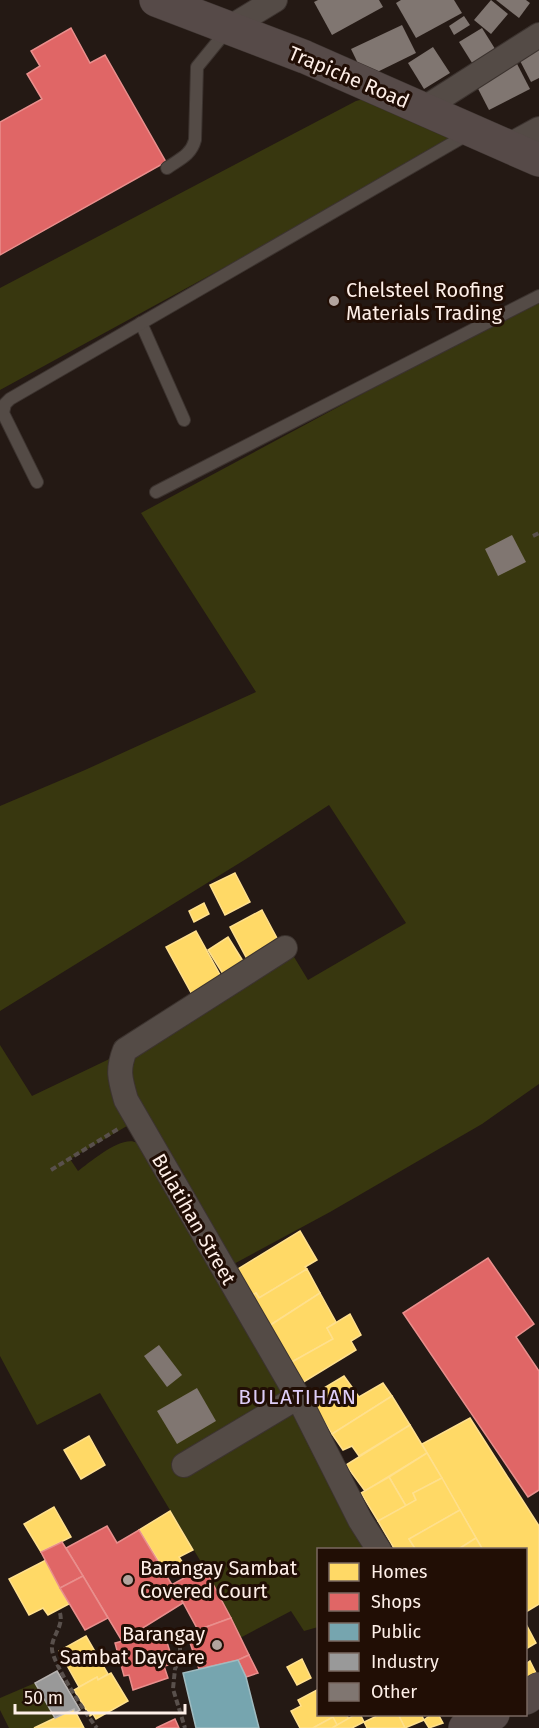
<svg xmlns="http://www.w3.org/2000/svg" width="539" height="1728" font-family="'Fira Sans',sans-serif">
<rect width="100%" height="100%" fill="#241914"/>
<g fill="#38370f">
<polygon points="386,93 474,131 0,390 0,288 356,101"/>
<path d="M539 299V1084L482 1124 330 1212 230 1266 139 1119 70 1159 78 1171C90 1162 123 1134 137 1143L282 1393 171 1462 180 1474 294 1411 373 1549 318 1550V1627L304 1631 291 1611 240 1638 204 1567 100 1393 37 1425 0 1356V1045L32 1096 124 1052 288 947 308 980 406 923 329 805 246 859 0 1011V806L85 770 256 692 141 513Z"/>
<polygon points="35,1683 55,1718 34,1728 9,1728 0,1710 0,1698"/>
</g>
<g fill="#ffd966" stroke="#ffe08d" stroke-width="1.5">
<polygon points="235,873 250,902 225,915 210,885"/>
<polygon points="204,903 209,914 194,922 189,911"/>
<polygon points="262,910 279,942 247,959 230,927"/>
<polygon points="196,931 224,982 194,998 166,947"/>
<polygon points="228,937 243,961 223,974 208,950"/>
<polygon points="300,1231 317,1260 305,1267 307,1269 259,1298 256,1293 248,1298 233,1272"/>
<polygon points="307,1269 320,1293 264,1329 246,1299 256,1293 259,1298"/>
<polygon points="320,1293 336,1322 327,1328 333,1339 290,1363 269,1326"/>
<polygon points="350,1314 361,1335 351,1341 356,1350 302,1383 290,1363 333,1339 327,1328"/>
<polygon points="344,1376 359,1397 383,1383 392,1396 332,1434 313,1404 328,1394 324,1388"/>
<polygon points="392,1396 410,1425 359,1456 352,1446 343,1450 332,1434"/>
<polygon points="470,1418 539,1526 539,1604 526,1612 526,1550 483,1550 422,1444"/>
<polygon points="410,1425 427,1453 365,1491 346,1465"/>
<polygon points="89,1436 105,1465 81,1479 64,1450"/>
<polygon points="427,1453 442,1478 413,1493 416,1500 406,1506 389,1477"/>
<polygon points="389,1477 406,1506 378,1521 361,1493"/>
<polygon points="442,1478 460,1510 409,1539 416,1550 395,1550 378,1521 416,1500 413,1493"/>
<polygon points="54,1507 71,1537 41,1552 24,1524"/>
<polygon points="460,1510 476,1538 457,1550 416,1550 409,1539"/>
<polygon points="170,1511 193,1550 179,1557 184,1565 166,1573 139,1530"/>
<polygon points="476,1538 483,1550 457,1550"/>
<polygon points="46,1560 69,1604 48,1615 43,1608 29,1615 9,1579"/>
<polygon points="526,1624 536,1643 526,1649"/>
<polygon points="86,1636 108,1674 98,1680 97,1677 79,1687 59,1651"/>
<polygon points="302,1659 311,1678 297,1685 287,1667"/>
<polygon points="530,1661 537,1675 526,1682 526,1664"/>
<polygon points="111,1673 128,1701 96,1719 93,1714 90,1716 74,1690 97,1677 98,1680"/>
<polygon points="317,1690 318,1714 331,1714 333,1717 313,1728 300,1728 291,1711 301,1706 298,1700"/>
<polygon points="74,1709 84,1728 34,1728 55,1718"/>
<polygon points="331,1714 346,1714 349,1719 337,1725"/>
<polygon points="356,1714 360,1714 364,1722 352,1728 332,1728"/>
<polygon points="398,1714 421,1714 424,1720 405,1728"/>
<polygon points="398,1714 405,1728 367,1728 364,1722 381,1714"/>
<polygon points="432,1714 438,1714 443,1723 429,1728 424,1720"/>
<polygon points="333,1717 337,1725 332,1728 313,1728"/>
</g>
<g fill="#e06666" stroke="#e98f8d" stroke-width="1.5">
<polygon points="71,28 90,63 105,55 166,162 0,255 0,122 42,99 27,74 40,66 31,51"/>
<polygon points="488,1258 534,1324 516,1337 539,1371 539,1490 528,1497 403,1313"/>
<polygon points="107,1526 117,1543 139,1530 183,1603 122,1641 66,1548"/>
<polygon points="62,1542 83,1576 60,1588 41,1552"/>
<polygon points="204,1567 231,1618 198,1630 173,1584"/>
<polygon points="83,1576 108,1618 85,1630 60,1588"/>
<polygon points="231,1618 249,1655 238,1660 199,1669 187,1634"/>
<polygon points="163,1630 174,1664 164,1666 168,1678 133,1690 129,1675 124,1676 115,1643"/>
<polygon points="249,1655 258,1673 246,1677 238,1660"/>
<polygon points="175,1719 179,1728 156,1728"/>
</g>
<polygon fill="#76a5af" stroke="#9fbbc0" stroke-width="1.5" points="238,1660 246,1677 259,1728 196,1728 183,1673"/>
<polygon fill="#999" stroke="#b7b3b1" stroke-width="1.5" points="57,1671 80,1710 75,1713 74,1709 55,1718 35,1683"/>
<g fill="#807671">
<polygon points="318,0 379,0 383,7 332,35 314,2"/>
<polygon points="401,0 454,0 462,13 416,38 396,3"/>
<polygon points="491,0 508,14 491,34 474,20"/>
<polygon points="496,0 526,0 530,3 519,18"/>
<polygon points="464,16 470,25 454,35 449,26"/>
<polygon points="402,25 416,53 365,78 351,49"/>
<polygon points="482,28 497,52 474,66 459,42"/>
<polygon points="539,41 539,78 531,82 516,53"/>
<polygon points="433,47 450,73 424,89 408,63"/>
<polygon points="514,58 530,89 489,110 473,79"/>
<polygon points="512,535 526,562 498,576 485,549"/>
<polygon points="159,1345 182,1375 167,1387 144,1356"/>
<polygon points="197,1388 216,1421 177,1444 157,1411"/>
</g>
<g fill="none" stroke-linecap="round" stroke-linejoin="round">
<g stroke="#3c332f" stroke-width="14">
<g id="lane">
<path d="M167 168C180 159 191 155 195 140L197 67 228 29"/>
<polyline points="141,323 184,420"/>
<polyline points="37,482 3,413 5,404 10,399 470,133"/>
<polyline points="156,492 539,296"/>
</g>
</g>
<g stroke="#3c332f" stroke-width="26">
<g id="street">
<polyline points="229,28 275,0"/>
<polyline points="423,109 539,35"/>
<polyline points="508,146 539,129"/>
<path d="M285 948 125 1050C117 1070 120 1079 126 1100L298 1397 360 1520 379 1550"/>
<polyline points="184,1465 298,1397"/>
</g>
</g>
<g stroke="#3c332f" stroke-width="34">
<g id="secondary">
<polyline points="156,0 305,57 539,160"/>
<polyline points="526,1698 539,1689"/>
<polyline points="465,1728 493,1714"/>
</g>
</g>
<g stroke="#59504c" stroke-width="4" stroke-dasharray="6 3" stroke-linecap="butt">
<polyline points="533,536 539,533"/>
<polyline points="51,1170 118,1129"/>
<path d="M60 1613C64 1627 51 1636 52 1649 52 1662 87 1716 97 1728"/>
<polyline points="175,1630 180,1647 180,1658 175,1669 173,1689 185,1728"/>
</g>
<use href="#lane" stroke="#544b46" stroke-width="12"/>
<use href="#street" stroke="#544b46" stroke-width="24"/>
<use href="#secondary" stroke="#564a48" stroke-width="33"/>
</g>
<g fill="#b2a49e" stroke="#210e05" stroke-width="2">
<circle cx="334" cy="301" r="6"/>
<circle cx="128" cy="1580" r="6"/>
<circle cx="217" cy="1645" r="6"/>
</g>
<g text-anchor="middle" dominant-baseline="central" stroke-width="6" stroke-linejoin="round" paint-order="stroke">
<g font-size="20" fill="#feefe8" stroke="#210e05">
<text transform="translate(349 77) rotate(23)">Trapiche Road</text>
<text transform="translate(194 1219) rotate(60)">Bulatihan Street</text>
</g>
<g font-size="20" fill="#feefe8" stroke="#210e05" text-anchor="start">
<text x="346" y="290">Chelsteel Roofing<tspan x="346" dy="23">Materials Trading</tspan></text>
<text x="140" y="1568">Barangay Sambat<tspan x="140" dy="23">Covered Court</tspan></text>
<text x="205" y="1634" text-anchor="end">Barangay<tspan x="205" dy="23">Sambat Daycare</tspan></text>
</g>
<g font-size="21" letter-spacing="1.5" fill="#decdf7" stroke="#210e05">
<text x="298" y="1397">BULATIHAN</text>
</g>
</g>
<rect x="317" y="1548" width="210" height="168" fill="#210e05" stroke="#796860" stroke-width="1.5"/>
<rect x="329" y="1563" width="30" height="18" fill="#ffd966" stroke="#796860" stroke-width="1.5"/>
<text x="371" y="1578" font-size="18" fill="#feefe8">Homes</text>
<rect x="329" y="1593" width="30" height="18" fill="#e06666" stroke="#796860" stroke-width="1.5"/>
<text x="371" y="1608" font-size="18" fill="#feefe8">Shops</text>
<rect x="329" y="1623" width="30" height="18" fill="#76a5af" stroke="#796860" stroke-width="1.5"/>
<text x="371" y="1638" font-size="18" fill="#feefe8">Public</text>
<rect x="329" y="1653" width="30" height="18" fill="#999999" stroke="#796860" stroke-width="1.5"/>
<text x="371" y="1668" font-size="18" fill="#feefe8">Industry</text>
<rect x="329" y="1683" width="30" height="18" fill="#807671" stroke="#796860" stroke-width="1.5"/>
<text x="371" y="1698" font-size="18" fill="#feefe8">Other</text>
<path d="M15 1704v9h170v-9" fill="none" stroke="#feefe8" stroke-width="3"/>
<text x="24" y="1704" font-size="18" fill="#feefe8" stroke="#210e05" stroke-width="4.5" paint-order="stroke">50 m</text>
</svg>
